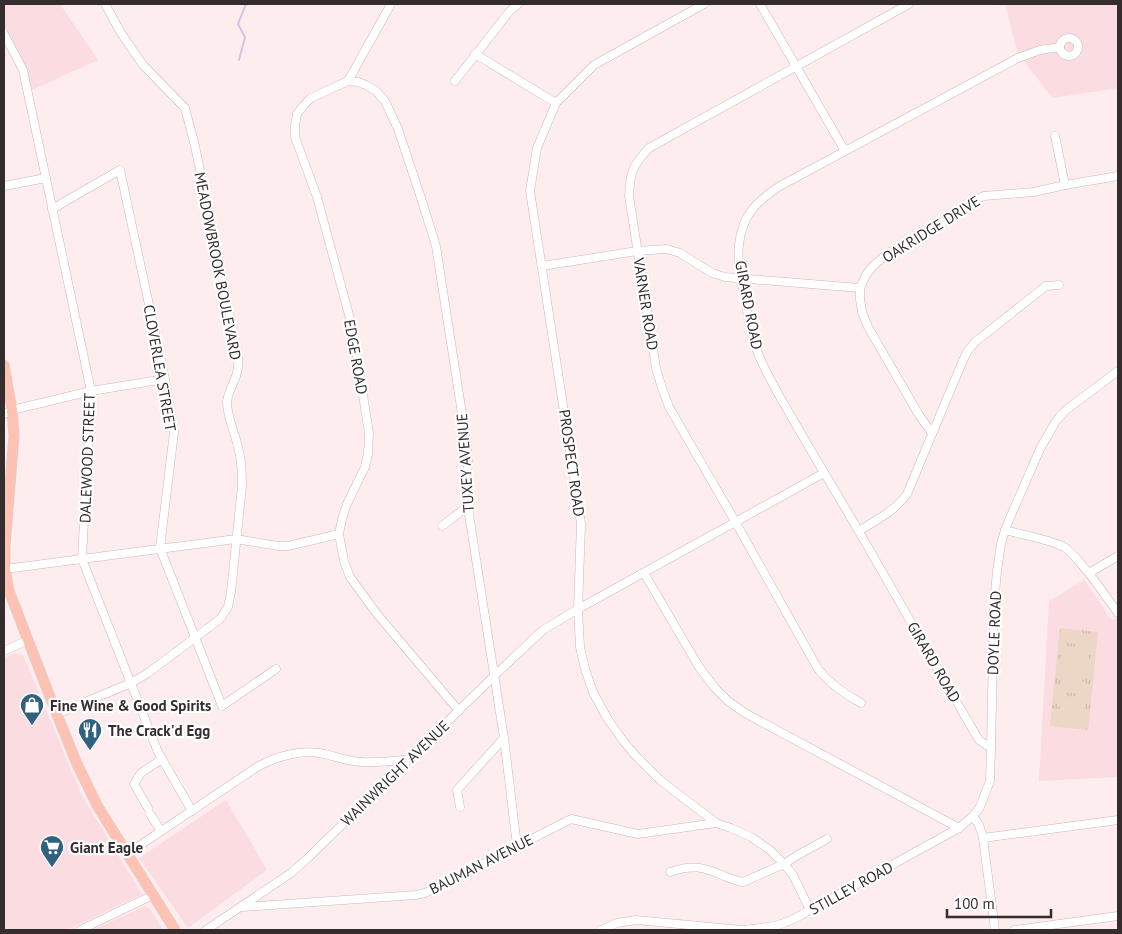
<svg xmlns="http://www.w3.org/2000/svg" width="1122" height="934" font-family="'PT Sans',sans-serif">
<defs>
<pattern id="grass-tufts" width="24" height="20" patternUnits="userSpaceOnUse" patternTransform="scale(1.25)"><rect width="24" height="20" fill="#ecd6c6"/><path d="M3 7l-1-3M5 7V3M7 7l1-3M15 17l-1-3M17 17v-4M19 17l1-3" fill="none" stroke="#cbb8aa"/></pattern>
</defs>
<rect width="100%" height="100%" fill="#feedef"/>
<g fill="#fadce1">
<polygon points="4,4 60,4 98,60 32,90 26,67 4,25"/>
<polygon points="1005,4 1118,4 1118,88 1053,98 1018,54"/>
<polygon points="1084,580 1112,620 1118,617 1118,777 1039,781 1049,601"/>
<polygon points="14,653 23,655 82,796 142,894 67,930 4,930 4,658"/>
<polygon points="226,800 267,870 188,928 139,858"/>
<polygon points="146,906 151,910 163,930 92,930"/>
</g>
<polygon fill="url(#grass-tufts)" points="1060,628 1098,632 1088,730 1050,726"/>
<g fill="#ecd6c6">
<polygon points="1066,632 1091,634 1090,645 1065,643"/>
<polygon points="1064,648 1090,650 1088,662 1063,659"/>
<polygon points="1063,664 1088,666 1087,677 1062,675"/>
<polygon points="1061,680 1086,682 1085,694 1060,692"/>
<polygon points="1060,696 1085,698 1084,710 1059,707"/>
<polygon points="1058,712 1083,714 1082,726 1057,724"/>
</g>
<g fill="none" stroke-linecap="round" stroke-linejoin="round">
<polyline stroke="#d9c1e4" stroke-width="2" points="239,60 245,37 238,24 246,4"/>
<g stroke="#cbb7ba" stroke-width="9">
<g id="minor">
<polyline points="391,4 348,81 311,98 304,105 297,114 295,126 295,137 317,197 352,326 369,433 368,454 365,467 347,504 342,519 339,534 344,561 350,577 377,614 459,711"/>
<polyline points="704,4 594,65 556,103 537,148 530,191 579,509 581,524 578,609 580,647 585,669 593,692 607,718 624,742 636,756 660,780 716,823 731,828 751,837 770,850 784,864 793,875 810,910"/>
<polyline points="760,4 845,151"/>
<polyline points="4,34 23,70 91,391 82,559 158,752 192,811"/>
<circle cx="1069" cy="47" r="9"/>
<polyline points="475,54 556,103"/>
<polyline points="348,81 358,82 366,85 376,91 385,101 398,129 421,198 436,246 467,446 468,461 466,491 468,508 504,738 517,846"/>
<polyline points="455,81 509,12 518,4"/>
<polyline points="1055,136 1065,185"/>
<polyline points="4,186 46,178"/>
<polyline points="52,209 120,170 165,379 174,432 160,548 222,706 276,669"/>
<polyline points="542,266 637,251 667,249 680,253 712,273 725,277 860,288"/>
<polyline points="4,414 12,410 91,391 165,379"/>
<polyline points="932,433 919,415 868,327 862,312 860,299 860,288 866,275 872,267 888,253 936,227 969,202 984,196 1034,192 1065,185 1118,176"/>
<polyline points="442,526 468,506"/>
<path d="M1005 530C1023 535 1048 539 1064 547 1074 553 1081 565 1089 573L1118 556"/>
<path d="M859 531C876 520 895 511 907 494L961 365 967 352 975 342 1046 286 1059 285"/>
<polyline points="5,569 236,539 278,546 288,546 339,534"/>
<polyline points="644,573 699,667 715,688 728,701 745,713 959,828"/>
<polyline points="1089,573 1118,613"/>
<polyline points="4,651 28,640"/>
<path d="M861 703C844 693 831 685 818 669L736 523 669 407 662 388 656 368 629 196C630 172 633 165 649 148L909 4"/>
<path d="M57 714 131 683 148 673 220 619 228 607 231 592 242 486C242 473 242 460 238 447 235 433 227 417 227 402 228 392 233 385 236 376 240 366 238 355 236 345L195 146 185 108 143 65 121 33 105 4"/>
<path d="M991 748 979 740C938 671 899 600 858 530 836 492 813 455 791 416 780 397 768 377 759 356 751 338 748 317 745 298 741 281 737 263 739 245 742 215 756 202 780 186L1018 58 1040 50 1060 47"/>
<polyline points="460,807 457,790 504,738"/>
<polyline points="148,808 134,784 141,773 162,759"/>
<polyline points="150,814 161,831"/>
<polyline points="973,816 979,825 983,838 995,930"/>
<polyline points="983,838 1118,820"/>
<path d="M127 854 257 767C277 756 302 749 325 754 337 757 350 762 363 762 379 763 394 761 410 759"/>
<path d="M670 872C692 864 704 867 724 876 730 878 736 881 743 882L784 864 798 855 827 839"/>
<polyline points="243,907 416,895 425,893 571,819 638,834 716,823"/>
<polyline points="80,930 153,895"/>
<polyline points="206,930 291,873 308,858 495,675 543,630 578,609 824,473"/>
<path d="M601 930 617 923 636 920 742 930C754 929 766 928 778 925 789 922 800 916 810 910L959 828 973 816 980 807 990 781 991 748 994 604 997 571 1001 544 1005 530 1012 513 1041 447 1056 421 1066 410 1118 371"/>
<polyline points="1014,930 1118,916"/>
</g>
</g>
<g stroke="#d2d1d1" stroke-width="11">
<polyline id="major" points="4,365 12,410 14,436 5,545 5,569 9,591 50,697 77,764 98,807 175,930"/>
</g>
<use href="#minor" stroke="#fff" stroke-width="8"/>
<use href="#major" stroke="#fec2b5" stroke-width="10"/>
</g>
<defs>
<g id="shop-pin" transform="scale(1.25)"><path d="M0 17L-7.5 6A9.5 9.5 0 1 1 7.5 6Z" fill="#306280" stroke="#fff"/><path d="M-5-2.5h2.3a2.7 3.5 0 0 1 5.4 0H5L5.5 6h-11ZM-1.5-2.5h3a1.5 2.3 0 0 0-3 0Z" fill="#fff"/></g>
<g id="restaurant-pin" transform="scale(1.25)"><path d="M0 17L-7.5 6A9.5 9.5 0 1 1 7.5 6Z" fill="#306280" stroke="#fff"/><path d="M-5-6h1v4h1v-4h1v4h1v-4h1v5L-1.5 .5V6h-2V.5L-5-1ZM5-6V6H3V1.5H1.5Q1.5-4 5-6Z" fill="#fff"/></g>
<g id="supermarket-pin" transform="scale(1.25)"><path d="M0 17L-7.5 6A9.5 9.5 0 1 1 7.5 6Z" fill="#306280" stroke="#fff"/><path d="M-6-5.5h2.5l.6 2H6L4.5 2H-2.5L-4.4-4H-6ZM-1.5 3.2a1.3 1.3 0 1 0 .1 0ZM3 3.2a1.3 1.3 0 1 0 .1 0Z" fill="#fff"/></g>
</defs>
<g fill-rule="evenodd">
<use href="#shop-pin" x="32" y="705"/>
<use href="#restaurant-pin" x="90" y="730"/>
<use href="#supermarket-pin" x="52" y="847"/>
</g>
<g text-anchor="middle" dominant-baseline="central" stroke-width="4.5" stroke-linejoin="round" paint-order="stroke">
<g font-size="15" fill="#342c2d" stroke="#fff">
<text transform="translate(931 229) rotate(-32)">OAKRIDGE DRIVE</text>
<text transform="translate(218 266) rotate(79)">MEADOWBROOK BOULEVARD</text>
<text transform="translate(646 304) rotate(81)">VARNER ROAD</text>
<text transform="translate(749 305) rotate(79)">GIRARD ROAD</text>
<text transform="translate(356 357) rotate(80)">EDGE ROAD</text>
<text transform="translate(160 368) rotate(80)">CLOVERLEA STREET</text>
<text transform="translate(87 458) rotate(-88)">DALEWOOD STREET</text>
<text transform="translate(465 463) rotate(-94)">TUXEY AVENUE</text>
<text transform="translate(572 463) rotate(82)">PROSPECT ROAD</text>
<text transform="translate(994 633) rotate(-88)">DOYLE ROAD</text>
<text transform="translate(934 662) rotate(60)">GIRARD ROAD</text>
<text transform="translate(395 773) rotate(-44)">WAINWRIGHT AVENUE</text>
<text transform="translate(481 864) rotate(-27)">BAUMAN AVENUE</text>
<text transform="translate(851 888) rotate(-29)">STILLEY ROAD</text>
</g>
<g font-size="15" font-weight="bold" fill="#342c2d" stroke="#fff" text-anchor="start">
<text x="50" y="705">Fine Wine &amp; Good Spirits</text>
<text x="108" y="730">The Crack'd Egg</text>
<text x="70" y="847">Giant Eagle</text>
</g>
</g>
<rect width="1122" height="934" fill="none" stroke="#342c2d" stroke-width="10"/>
<path d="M947 909v8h104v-8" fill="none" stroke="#342c2d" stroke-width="2.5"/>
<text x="954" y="909" font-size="15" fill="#342c2d" stroke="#ffffff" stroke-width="4" paint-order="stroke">100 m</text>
</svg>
